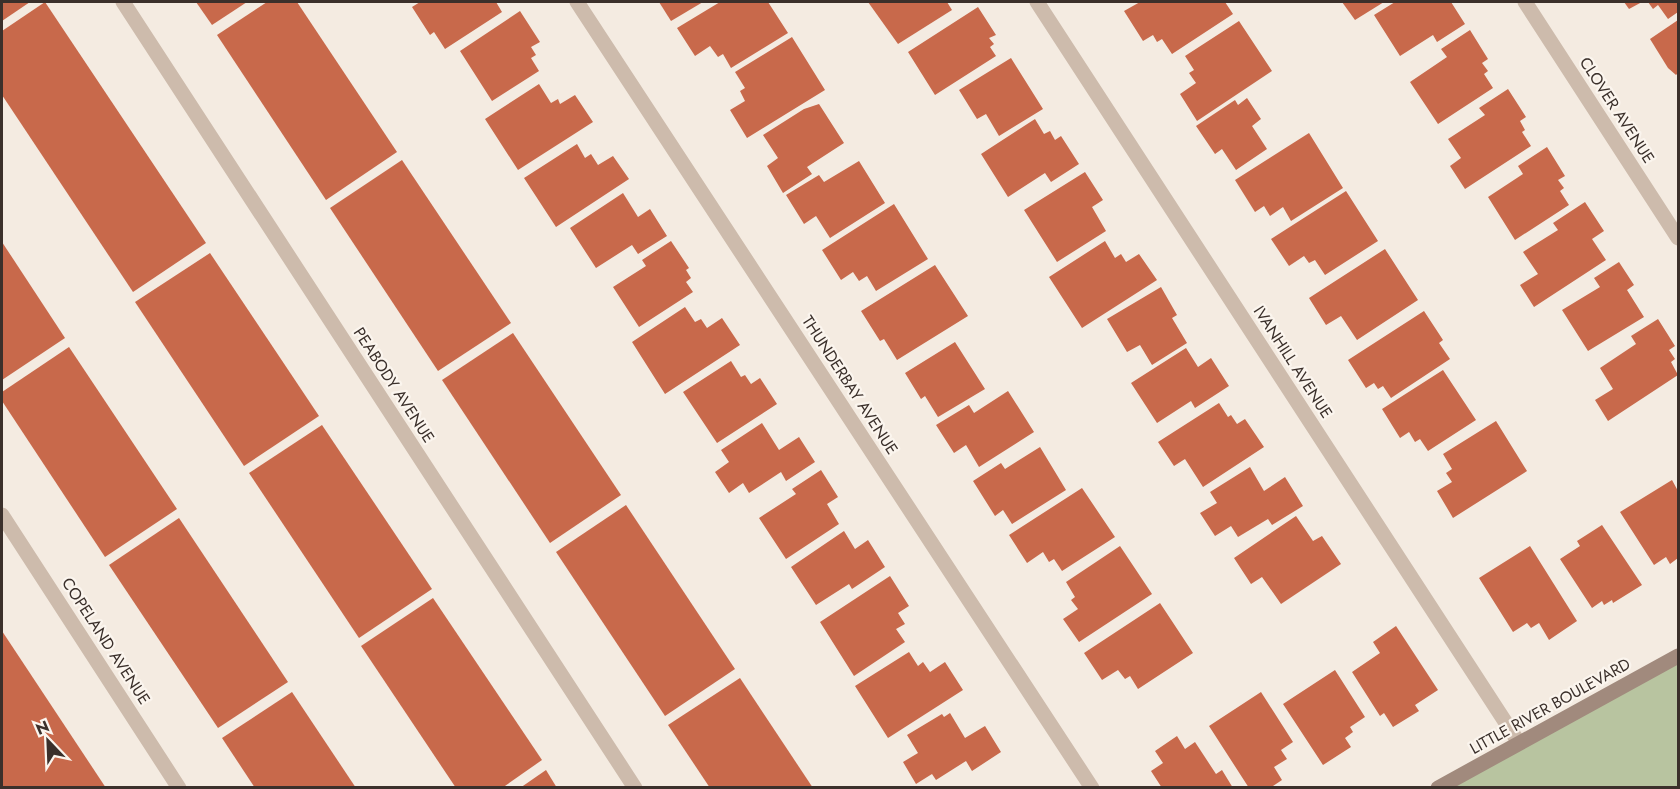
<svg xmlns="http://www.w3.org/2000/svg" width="1680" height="789" font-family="Jost,sans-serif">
<rect width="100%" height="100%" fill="#f4ebe1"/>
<polygon fill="#b8c4a0" points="1678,656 1678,787 1438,788"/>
<g fill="#c8694b">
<polygon points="2,2 30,2 2,21"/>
<polygon points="45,2 206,243 133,292 2,95 2,31"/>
<polygon points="196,2 247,2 212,25"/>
<polygon points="267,2 297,2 397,152 326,200 217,35"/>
<polygon points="420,2 496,2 502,12 445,49 434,32 430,35 412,7"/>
<polygon points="659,2 703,2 671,21"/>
<polygon points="720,2 768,2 788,33 731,68 723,54 718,57 710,46 695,56 677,28"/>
<polygon points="868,2 947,2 952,10 898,44"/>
<polygon points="1140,2 1225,2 1233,14 1172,54 1162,39 1157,42 1153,35 1143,41 1124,11"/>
<polygon points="1342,2 1384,2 1355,20"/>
<polygon points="1395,2 1451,2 1465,24 1437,42 1433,35 1400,56 1374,15"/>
<polygon points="1624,2 1642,2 1629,9"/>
<polygon points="1648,2 1678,2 1678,12 1668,19 1658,5 1653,9"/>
<polygon points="978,7 996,35 989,38 994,44 990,47 996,56 935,95 908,52"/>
<polygon points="520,11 540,42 531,47 536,55 531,58 539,71 492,101 460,51"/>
<polygon points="1678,20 1678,73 1676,75 1668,68 1650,39"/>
<polygon points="1239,21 1272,71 1197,121 1180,94 1196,83 1189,73 1194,70 1185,56"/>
<polygon points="1470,30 1488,59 1482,63 1488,71 1484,74 1493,88 1438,124 1410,82 1447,57 1441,49"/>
<polygon points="792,37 825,90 747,138 730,110 745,101 740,91 745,88 735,72"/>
<polygon points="1011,58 1043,109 999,136 986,114 977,119 959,90"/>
<polygon points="539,84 551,103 558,99 560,104 575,95 593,122 518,170 485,119"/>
<polygon points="1508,89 1526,117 1520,121 1525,130 1522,132 1531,146 1465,189 1450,166 1461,158 1448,139 1485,115 1479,108"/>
<polygon points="1247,98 1261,119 1252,126 1267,149 1236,170 1222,149 1215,154 1196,126 1235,100 1238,105"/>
<polygon points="819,104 844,143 807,167 812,174 783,193 767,166 778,158 763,135 804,109"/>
<polygon points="1035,119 1044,134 1050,131 1055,140 1061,136 1079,164 1051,182 1045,173 1008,197 981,154"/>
<polygon points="1309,133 1343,188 1291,221 1283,207 1270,216 1264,206 1255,212 1235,180"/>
<polygon points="577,144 585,158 591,154 598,165 613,156 629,179 556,227 524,178"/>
<polygon points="1547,147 1565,176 1558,180 1564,188 1560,191 1569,205 1515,240 1488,197 1523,174 1518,166"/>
<polygon points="402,160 511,323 438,371 330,208"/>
<polygon points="859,161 885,203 830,238 816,216 804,224 786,195 819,175 824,182"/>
<polygon points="1085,172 1103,200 1092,207 1106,231 1057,262 1024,210"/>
<polygon points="1346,191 1378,241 1325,275 1315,260 1309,263 1304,256 1289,266 1271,239"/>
<polygon points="623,193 638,217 650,209 667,236 638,254 632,245 596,268 570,228"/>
<polygon points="1585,202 1604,231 1592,239 1606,260 1534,307 1520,285 1538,274 1523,252 1558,230 1553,223"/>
<polygon points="894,204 928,259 876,291 867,276 859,281 853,272 841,280 822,250"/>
<polygon points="671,241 689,268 686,270 691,278 686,282 693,292 639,327 613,287 646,266 642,260"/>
<polygon points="1105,241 1115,258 1121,254 1126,262 1139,254 1157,280 1082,328 1049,277"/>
<polygon points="2,242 65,338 2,380"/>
<polygon points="1385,249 1418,300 1357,340 1341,316 1326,325 1309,298"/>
<polygon points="210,253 319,416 244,466 135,302"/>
<polygon points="1619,262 1634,285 1627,290 1644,317 1588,351 1562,310 1600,287 1594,278"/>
<polygon points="935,265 968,316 897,360 884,339 880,341 861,311"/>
<polygon points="1161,287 1177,315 1172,318 1187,343 1152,365 1140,345 1127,352 1107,319"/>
<polygon points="685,307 695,322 701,319 707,328 722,318 740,345 665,394 632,342"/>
<polygon points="1424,311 1443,340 1439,343 1450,359 1391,398 1383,386 1378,389 1374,383 1366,388 1348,360"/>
<polygon points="1658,319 1675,346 1669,350 1675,359 1671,362 1678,375 1608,421 1595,400 1613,389 1600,368 1636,344 1631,336"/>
<polygon points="513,333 621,495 550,543 442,380"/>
<polygon points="955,342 985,389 938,417 925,396 921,399 905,373"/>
<polygon points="69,347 177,509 105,557 2,401 2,392"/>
<polygon points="1186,348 1198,367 1211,358 1229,386 1195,408 1191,401 1157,423 1131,383"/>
<polygon points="731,361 741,377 745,375 751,384 760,378 777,404 717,443 683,392"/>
<polygon points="1443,370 1476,420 1428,451 1420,439 1415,442 1409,432 1400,438 1382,409"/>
<polygon points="1008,391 1034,432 979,467 966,445 954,453 936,425 969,405 974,413"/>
<polygon points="1219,403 1228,417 1231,415 1237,424 1245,419 1264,447 1203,487 1185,459 1174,466 1158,442"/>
<polygon points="1496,421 1527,471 1453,518 1437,491 1452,482 1446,473 1452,469 1443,454"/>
<polygon points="762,423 779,450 799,437 815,462 786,481 781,472 749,493 743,483 729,493 715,472 729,462 721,450"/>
<polygon points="322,425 432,589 359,638 249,473"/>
<polygon points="1040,447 1066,490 1012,524 1003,510 995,516 973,481 1001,463 1005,469"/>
<polygon points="1250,467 1264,491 1285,477 1303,506 1272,525 1268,519 1238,537 1231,526 1215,536 1200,513 1217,503 1210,492"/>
<polygon points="821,470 838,497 827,504 839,524 786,559 759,518 796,494 792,489"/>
<polygon points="1672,480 1678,491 1678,558 1670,564 1666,557 1654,565 1620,512"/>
<polygon points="1082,488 1115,537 1062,571 1054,559 1049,562 1043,552 1027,563 1009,535"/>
<polygon points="626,505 735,669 665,716 556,552"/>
<polygon points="1296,516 1313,541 1322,536 1341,564 1281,604 1262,577 1251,584 1234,558"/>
<polygon points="179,518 288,682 218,728 109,565"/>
<polygon points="1602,525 1642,585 1613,603 1612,600 1604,605 1602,601 1592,608 1560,559 1580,546 1577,541"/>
<polygon points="844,531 855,549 868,540 885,567 852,589 849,584 816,605 791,567"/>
<polygon points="1120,546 1152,594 1079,642 1063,619 1078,609 1071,600 1075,597 1066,582"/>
<polygon points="1530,546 1577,621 1549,640 1539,623 1531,628 1527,623 1513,632 1479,578"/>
<polygon points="890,576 909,606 898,613 905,624 896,629 905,642 854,676 820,622"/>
<polygon points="433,598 542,760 502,788 456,788 361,646"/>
<polygon points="1160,603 1193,653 1138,689 1130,676 1125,679 1118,670 1102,680 1084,653"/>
<polygon points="1396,626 1438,690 1415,705 1419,711 1393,727 1384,713 1380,716 1352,672 1380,653 1373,642"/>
<polygon points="2,631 106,788 2,788"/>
<polygon points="909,652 918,666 923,662 930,672 945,662 963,690 888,738 855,686"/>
<polygon points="1335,670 1365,717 1350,727 1353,732 1345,738 1351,747 1323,765 1283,704"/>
<polygon points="740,678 813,788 710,788 668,725"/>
<polygon points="292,692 356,788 255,788 222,738"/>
<polygon points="1261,692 1293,742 1281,750 1287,759 1274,767 1282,780 1270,788 1249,788 1209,726"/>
<polygon points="950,713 965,738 985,726 1001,752 972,771 966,761 936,780 932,774 916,784 903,762 918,753 907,735 942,714 944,717"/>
<polygon points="1177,736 1185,749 1195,742 1216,774 1222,770 1233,788 1162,788 1151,771 1163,763 1155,751"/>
<polygon points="546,770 557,788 520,788"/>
</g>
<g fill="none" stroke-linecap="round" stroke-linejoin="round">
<g stroke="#cdbbac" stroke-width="15">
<polyline points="123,2 635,788"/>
<polyline points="577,2 1092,788"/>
<polyline points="1037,2 1519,743"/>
<polyline points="1525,2 1678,238"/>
<polyline points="2,515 179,788"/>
</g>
<polyline stroke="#a18a7d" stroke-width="15" points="1438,788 1678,656"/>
</g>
<g text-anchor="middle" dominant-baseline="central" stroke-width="4.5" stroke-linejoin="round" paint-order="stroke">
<g font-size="16" fill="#3b302b" stroke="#fbf5ee">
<text transform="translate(1617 110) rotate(57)">CLOVER AVENUE</text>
<text transform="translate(1293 362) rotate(57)">IVANHILL AVENUE</text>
<text transform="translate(394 385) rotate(57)">PEABODY AVENUE</text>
<text transform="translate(850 385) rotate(57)">THUNDERBAY AVENUE</text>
<text transform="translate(106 641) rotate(57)">COPELAND AVENUE</text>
<text transform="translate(1550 706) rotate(-29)">LITTLE RIVER BOULEVARD</text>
</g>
</g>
<rect width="1680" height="789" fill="none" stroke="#3b302b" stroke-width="6"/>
<g transform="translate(48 741) rotate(337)" stroke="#fbf5ee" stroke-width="4.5" paint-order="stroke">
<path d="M0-4.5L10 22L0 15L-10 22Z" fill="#3b302b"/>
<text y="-9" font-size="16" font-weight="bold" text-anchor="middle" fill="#3b302b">N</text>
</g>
</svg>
